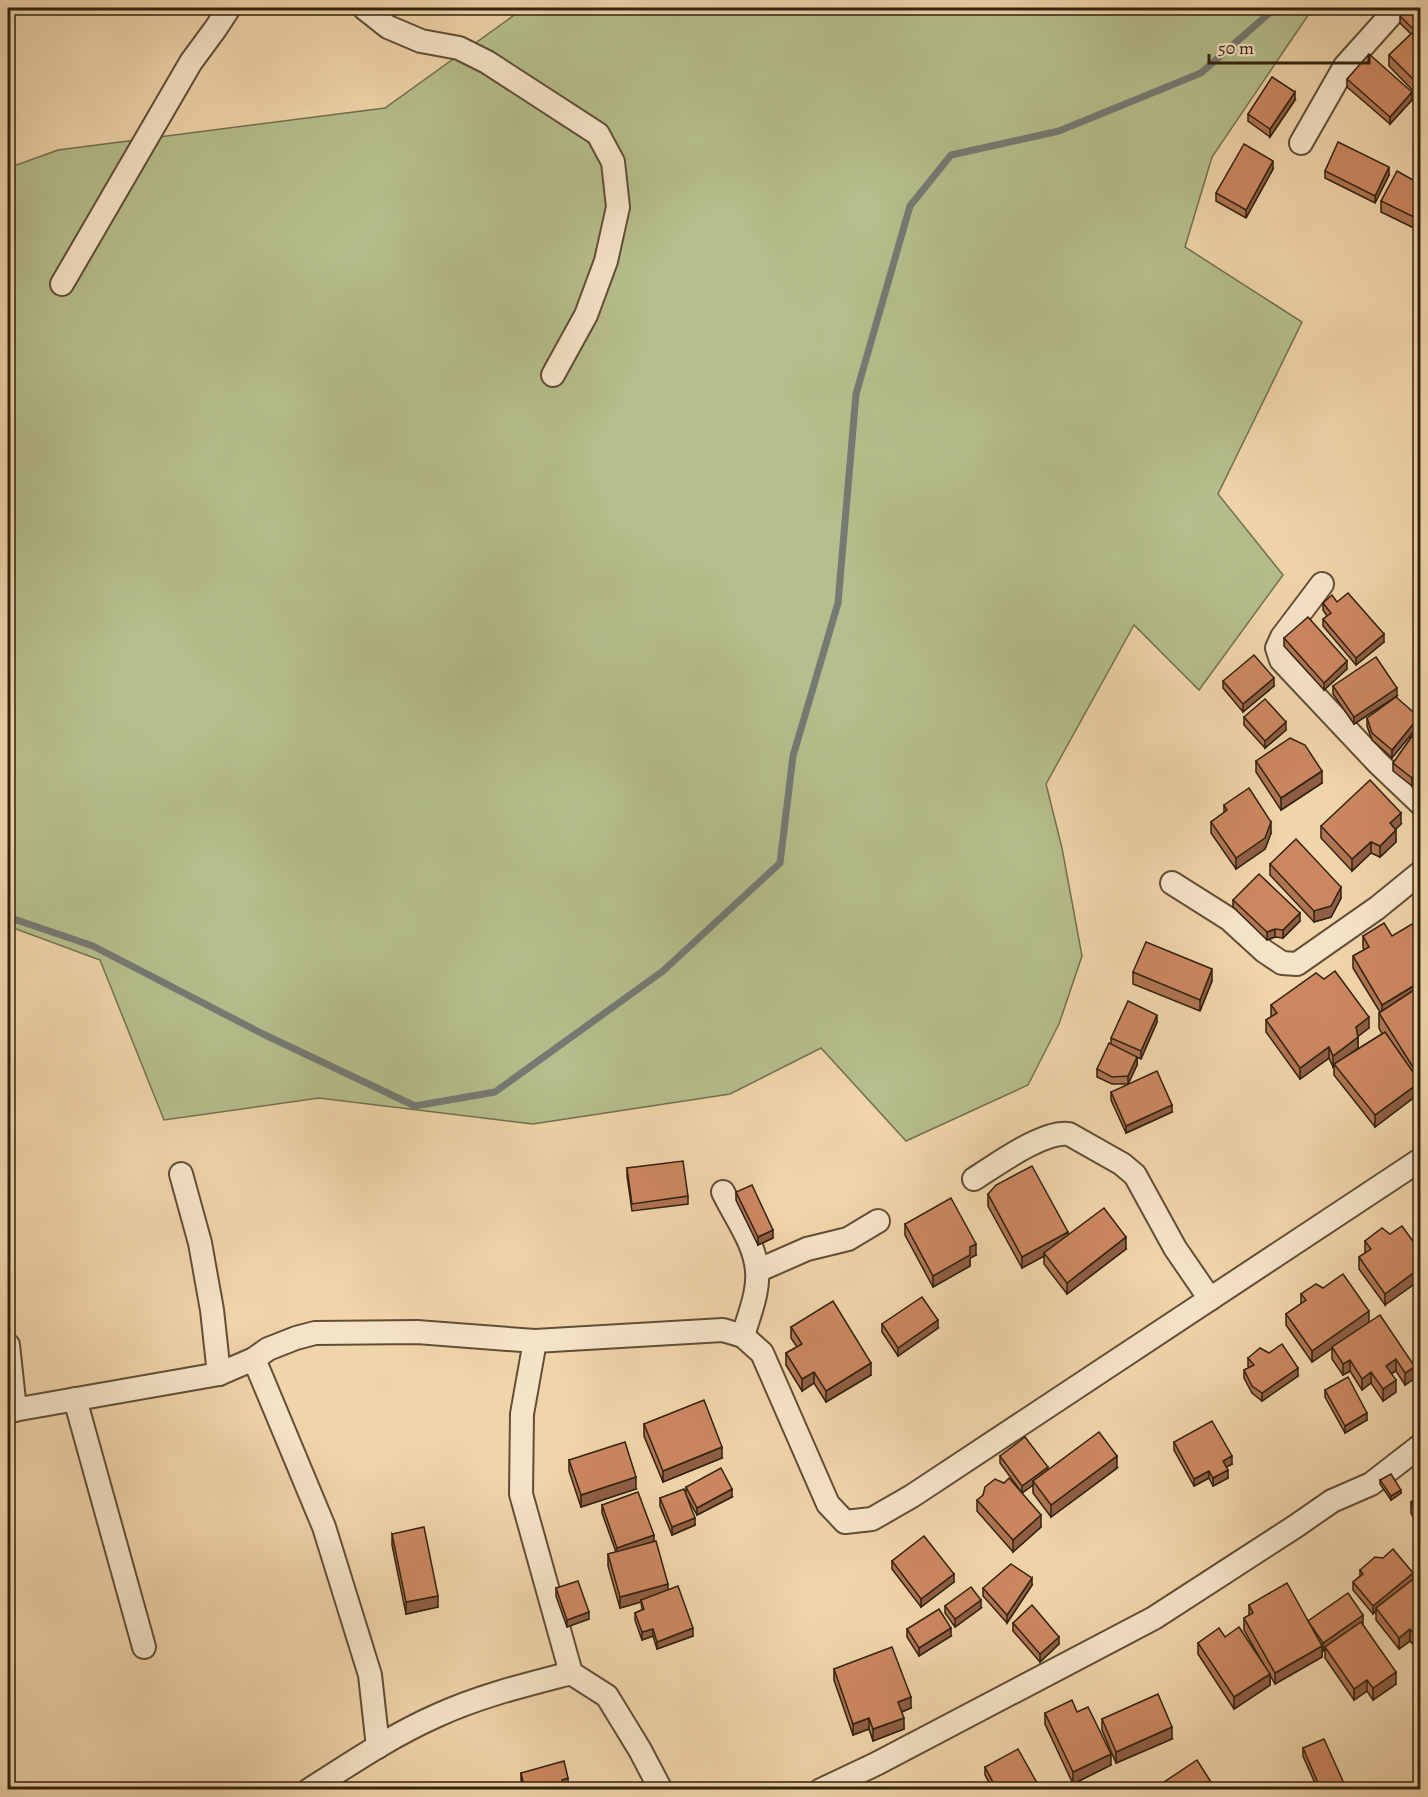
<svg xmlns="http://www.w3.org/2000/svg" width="1428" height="1797" font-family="Alegreya,serif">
<rect width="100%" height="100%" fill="#f0d4aa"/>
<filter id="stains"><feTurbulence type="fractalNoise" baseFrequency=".00333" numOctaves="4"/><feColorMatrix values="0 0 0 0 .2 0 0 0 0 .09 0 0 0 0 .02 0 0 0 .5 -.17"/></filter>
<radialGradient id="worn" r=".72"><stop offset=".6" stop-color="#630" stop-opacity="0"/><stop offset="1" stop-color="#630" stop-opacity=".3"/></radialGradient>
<polygon fill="#b5be8c" stroke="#74704e" stroke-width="1.5" points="524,8 1313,8 1212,157 1185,247 1302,322 1218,494 1283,575 1199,690 1134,625 1046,784 1062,848 1082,956 1059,1024 1028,1085 906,1141 821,1048 730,1094 533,1124 319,1098 164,1120 100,960 8,926 8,168 58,150 385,108"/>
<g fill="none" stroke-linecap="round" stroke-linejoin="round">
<polyline stroke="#757a73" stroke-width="7" points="8,917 93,946 263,1034 415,1106 495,1092 663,971 780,863 793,756 838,603 856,394 910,206 951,155 1059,131 1201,73 1275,8"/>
<g stroke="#624e36" stroke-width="26">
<g id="street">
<polyline points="364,8 388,27 421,41 459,48 487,62 598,134 613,162 618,207 606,261 586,315 553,375"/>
<polyline points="1301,143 1345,66 1397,8"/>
<polyline points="62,284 191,62 216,28 229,8"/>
<polyline points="1322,584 1282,637 1277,648 1281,660 1378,763 1420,803"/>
<polyline points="1172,883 1229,919 1264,951 1282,963 1297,964 1377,908 1420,873"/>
<polyline points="181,1174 200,1243 212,1310 219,1374"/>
<path d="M974 1179C996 1165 1044 1130 1069 1134L1122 1164 1135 1175 1175 1248 1210 1299"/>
<path d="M723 1192C735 1217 755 1243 757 1271 759 1292 749 1315 743 1336"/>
<polyline points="757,1271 807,1249 848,1239 878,1221"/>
<polyline points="535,1341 522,1414 521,1494 571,1673 607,1696 640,1750 661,1790"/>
<polyline points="8,1345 15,1410"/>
<polyline points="254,1359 324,1527 370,1675 378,1747"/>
<polyline points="75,1399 144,1647"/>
<polyline points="8,1411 219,1374 254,1359 268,1349 296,1338 315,1333 417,1332 535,1341 723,1330 743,1336 762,1353 828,1504 845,1522 872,1519 912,1496 1420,1160"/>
<path d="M309 1790C350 1764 391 1736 436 1716 479 1696 525 1685 571 1673"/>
<polyline points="821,1790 876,1764 1154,1618 1296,1526 1332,1501 1371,1484 1420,1446"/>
</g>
</g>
<use href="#street" stroke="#f5e3c8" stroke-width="22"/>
</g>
<g fill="#af7453" stroke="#322210" stroke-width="1.5">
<polygon points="1420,8 1420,98 1389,66 1389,55 1411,34 1400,23 1400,16"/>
<polygon points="1347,79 1412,100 1390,124 1347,87"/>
<polygon points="1295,100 1270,137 1248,121 1248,114"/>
<polygon points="1273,169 1246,218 1216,201 1216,193"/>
<polygon points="1325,171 1389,175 1375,203 1325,178"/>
<polygon points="1420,184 1420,231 1381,212 1381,201"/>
<polygon points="1337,602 1384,642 1356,665 1323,626 1323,619 1327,616 1323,610 1323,603"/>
<polygon points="1284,638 1347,669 1324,690 1284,646"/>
<polygon points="1223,681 1274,686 1243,712 1223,688"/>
<polygon points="1333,686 1397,696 1354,724 1333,694"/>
<polygon points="1244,717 1286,730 1265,748 1244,725"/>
<polygon points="1367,718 1419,725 1392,758 1372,740 1367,726"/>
<polygon points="1420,725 1420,774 1412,786 1393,771 1393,763"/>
<polygon points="1256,761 1322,783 1281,810 1256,772"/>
<polygon points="1224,805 1271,833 1265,849 1236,869 1211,833 1211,822 1224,813"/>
<polygon points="1401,824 1395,829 1396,842 1380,857 1371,853 1352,871 1321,838 1321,826"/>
<polygon points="1270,864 1341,898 1331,917 1314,922 1270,875"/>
<polygon points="1420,892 1420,905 1418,901 1418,893"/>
<polygon points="1233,900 1300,921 1283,938 1275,937 1267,940 1233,907"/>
<polygon points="1363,936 1392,936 1420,938 1420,1093 1375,1127 1334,1075 1334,1066 1333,1067 1329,1058 1300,1079 1266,1032 1266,1020 1271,1017 1271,1005 1324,979 1369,1028 1358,1036 1358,1048 1350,1054 1382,1034 1379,1028 1379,1013 1380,1012 1353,968 1353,956 1364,950 1363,947"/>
<polygon points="1133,972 1212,981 1200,1011 1133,984"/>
<polygon points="1157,1022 1141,1059 1137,1057 1137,1065 1128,1084 1112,1084 1097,1077 1097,1069 1111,1044 1111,1038"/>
<polygon points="1111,1092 1172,1112 1126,1133 1111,1100"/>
<polygon points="627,1168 688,1196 688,1204 632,1211 627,1176"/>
<polygon points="736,1192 773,1238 758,1245 736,1200"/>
<polygon points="988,1194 1068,1235 1126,1249 1067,1294 1044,1264 1044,1256 1022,1268 988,1206"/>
<polygon points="905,1224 976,1255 970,1258 970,1266 933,1287 905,1235"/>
<polygon points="1390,1234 1385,1305 1359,1269 1359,1257 1365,1253 1365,1241"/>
<polygon points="1301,1294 1369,1323 1415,1378 1405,1385 1396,1371 1391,1373 1396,1392 1383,1401 1371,1383 1362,1390 1350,1371 1343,1375 1332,1359 1332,1348 1312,1362 1286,1325 1286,1314 1301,1304"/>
<polygon points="882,1324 938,1328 898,1356 882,1332"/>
<polygon points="791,1327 871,1375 826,1402 814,1383 802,1391 786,1365 786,1353 797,1347 791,1338"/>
<polygon points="1248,1358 1298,1376 1262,1401 1252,1393 1244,1378 1244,1370 1249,1368 1248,1366"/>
<polygon points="1325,1390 1367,1420 1345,1433 1325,1397"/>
<polygon points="644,1424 722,1458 663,1482 644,1436"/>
<polygon points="1174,1442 1232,1464 1226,1467 1228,1478 1213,1486 1209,1478 1194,1486 1174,1450"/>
<polygon points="1000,1456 1048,1471 1117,1468 1051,1517 1033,1493 1033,1485 1022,1493 1041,1527 1013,1552 977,1511 977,1500 1022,1493 1000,1463"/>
<polygon points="569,1460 636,1489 581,1507 569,1471"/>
<polygon points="1380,1480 1401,1493 1391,1500 1380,1484"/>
<polygon points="686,1487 732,1497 697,1515 687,1497 695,1525 672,1535 660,1506 660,1498 686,1493"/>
<polygon points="1420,1496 1420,1530 1411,1513 1411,1502"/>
<polygon points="602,1505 654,1541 668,1590 693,1636 657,1649 653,1636 642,1640 635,1620 635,1613 642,1610 641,1602 620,1608 608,1566 608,1554 616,1552 602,1513"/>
<polygon points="392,1534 438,1607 406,1614 392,1545"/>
<polygon points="892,1561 954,1582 921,1607 892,1569"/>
<polygon points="1360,1570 1413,1580 1420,1582 1420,1653 1410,1641 1399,1649 1376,1620 1376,1611 1373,1614 1353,1590 1353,1582 1360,1576"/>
<polygon points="1032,1585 1007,1623 983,1596 983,1588"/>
<polygon points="556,1588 589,1619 567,1627 556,1596"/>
<polygon points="1249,1605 1308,1621 1363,1623 1362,1623 1396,1684 1373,1700 1367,1691 1354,1700 1325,1658 1325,1650 1323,1651 1322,1650 1322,1657 1275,1684 1270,1675 1270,1685 1234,1709 1198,1654 1198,1643 1225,1637 1264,1665 1244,1630 1244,1618 1249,1616"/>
<polygon points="945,1606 981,1608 955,1627 945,1613"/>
<polygon points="1013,1623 1059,1644 1040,1662 1013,1631"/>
<polygon points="907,1629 951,1636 919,1656 907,1637"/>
<polygon points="834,1669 911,1708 902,1712 904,1729 873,1741 869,1729 853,1735 834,1680"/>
<polygon points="1077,1712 1111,1765 1073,1784 1045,1724 1045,1713"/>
<polygon points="1102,1719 1172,1739 1116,1763 1102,1730"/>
<polygon points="1303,1748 1347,1790 1318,1790 1303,1756"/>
<polygon points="985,1767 1041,1790 993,1790 985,1775"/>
<polygon points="521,1773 568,1786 564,1787 564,1790 523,1790 521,1780"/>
</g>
<g fill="#8f5e44" stroke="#322210" stroke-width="1.5">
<polygon points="1295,92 1295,100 1270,137 1270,129"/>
<polygon points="1412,92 1412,100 1390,124 1390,117"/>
<polygon points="1273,161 1273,169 1246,218 1246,210"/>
<polygon points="1389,167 1389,175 1375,203 1375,196"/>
<polygon points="1384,634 1384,642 1356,665 1356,658"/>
<polygon points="1347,661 1347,669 1324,690 1324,683"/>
<polygon points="1274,678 1274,686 1243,712 1243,704"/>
<polygon points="1397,688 1397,696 1354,724 1354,717"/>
<polygon points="1419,717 1419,725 1392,758 1392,750"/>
<polygon points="1286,722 1286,730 1265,748 1265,741"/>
<polygon points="1420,767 1420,774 1412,786 1412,778"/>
<polygon points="1322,771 1322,783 1281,810 1281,798"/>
<polygon points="1401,813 1401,824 1390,835 1390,823"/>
<polygon points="1271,822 1271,833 1265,849 1236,869 1236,858"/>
<polygon points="1396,830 1396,842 1380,857 1380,846"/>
<polygon points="1371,842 1371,853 1352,871 1352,859"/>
<polygon points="1341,887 1341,898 1331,917 1314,922 1314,911"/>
<polygon points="1300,913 1300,921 1283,938 1283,930"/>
<polygon points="1275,929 1275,937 1267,940 1267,932"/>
<polygon points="1212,969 1212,981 1200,1011 1200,1000"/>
<polygon points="1420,982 1420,994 1382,1017 1382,1005"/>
<polygon points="1157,1015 1157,1022 1141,1059 1141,1051"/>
<polygon points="1369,1017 1369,1028 1356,1038 1356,1027"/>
<polygon points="1358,1037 1358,1048 1335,1065 1334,1064 1334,1066 1333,1067 1333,1056"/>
<polygon points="1329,1047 1329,1058 1300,1079 1300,1068"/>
<polygon points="1137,1057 1137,1065 1128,1084 1128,1076"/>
<polygon points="1420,1070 1420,1093 1375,1127 1375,1115 1416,1085 1416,1072"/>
<polygon points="1172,1105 1172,1112 1126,1133 1126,1126"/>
<polygon points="773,1230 773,1238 758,1245 758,1237"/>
<polygon points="1068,1232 1068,1243 1044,1253 1044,1256 1022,1268 1022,1257"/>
<polygon points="1126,1237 1126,1249 1067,1294 1067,1283"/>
<polygon points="976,1244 976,1255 970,1258 970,1266 933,1287 933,1276 970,1247"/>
<polygon points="1420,1268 1420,1280 1385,1305 1385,1294"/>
<polygon points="1369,1311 1369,1323 1312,1362 1312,1351"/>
<polygon points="938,1320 938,1328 898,1356 898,1348"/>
<polygon points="1396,1359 1396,1371 1386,1377 1386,1366"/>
<polygon points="1350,1360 1350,1371 1343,1375 1343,1364"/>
<polygon points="871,1363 871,1375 826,1402 826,1391"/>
<polygon points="1415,1367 1415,1378 1405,1385 1405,1373"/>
<polygon points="1298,1368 1298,1376 1262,1401 1262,1393"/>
<polygon points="814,1372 814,1383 802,1391 802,1379"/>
<polygon points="1371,1372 1371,1383 1362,1390 1362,1379"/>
<polygon points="1396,1380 1396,1392 1383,1401 1383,1389"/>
<polygon points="1367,1413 1367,1420 1345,1433 1345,1426"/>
<polygon points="722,1447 722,1458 663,1482 663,1471"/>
<polygon points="1117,1456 1117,1468 1051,1517 1051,1505"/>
<polygon points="1232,1456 1232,1464 1223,1469 1223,1461"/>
<polygon points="1048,1467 1048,1475 1033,1481 1033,1485 1022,1493 1022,1486"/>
<polygon points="1228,1470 1228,1478 1213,1486 1213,1478"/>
<polygon points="1209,1471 1209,1478 1194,1486 1194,1479"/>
<polygon points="636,1477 636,1489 581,1507 581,1495"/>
<polygon points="732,1489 732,1497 697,1515 697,1508"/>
<polygon points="1401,1490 1401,1493 1391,1500 1391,1496"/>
<polygon points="1041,1515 1041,1527 1013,1552 1013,1540"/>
<polygon points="695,1518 695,1525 672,1535 672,1527"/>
<polygon points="654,1535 654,1543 617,1556 617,1548"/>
<polygon points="1413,1573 1413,1581 1376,1608 1376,1611 1373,1614 1373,1606"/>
<polygon points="954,1574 954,1582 921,1607 921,1599"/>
<polygon points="1032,1578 1032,1585 1007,1623 1007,1615"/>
<polygon points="668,1584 668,1595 641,1600 641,1602 620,1608 620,1597"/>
<polygon points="438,1596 438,1607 406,1614 406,1602"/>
<polygon points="981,1600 981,1608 955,1627 955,1619"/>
<polygon points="589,1612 589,1619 567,1627 567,1620"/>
<polygon points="1363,1615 1363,1623 1326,1649 1325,1647 1325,1650 1323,1651 1323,1643"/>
<polygon points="693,1628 693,1636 657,1649 657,1642"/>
<polygon points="951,1628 951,1636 919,1656 919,1648"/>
<polygon points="653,1629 653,1636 642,1640 642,1632"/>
<polygon points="1410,1629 1410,1641 1399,1649 1399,1638"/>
<polygon points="1059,1637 1059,1644 1040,1662 1040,1654"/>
<polygon points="1322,1646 1322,1657 1275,1684 1275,1673"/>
<polygon points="1396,1672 1396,1684 1373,1700 1373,1688"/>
<polygon points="1270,1674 1270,1685 1234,1709 1234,1697"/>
<polygon points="1367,1680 1367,1691 1354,1700 1354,1689"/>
<polygon points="911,1697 911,1708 898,1713 898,1702"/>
<polygon points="869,1718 869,1729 853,1735 853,1724"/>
<polygon points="904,1718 904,1729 873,1741 873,1729"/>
<polygon points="1172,1727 1172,1739 1116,1763 1116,1752"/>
<polygon points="1111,1754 1111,1765 1073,1784 1073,1772"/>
<polygon points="568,1778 568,1786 562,1787 562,1780"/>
</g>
<g fill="#cc8761" stroke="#322210" stroke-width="1.5">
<polygon points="1408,8 1420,8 1420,36 1400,16"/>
<polygon points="1412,33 1420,41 1420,86 1389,55"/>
<polygon points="1369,54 1412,92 1390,117 1347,79"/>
<polygon points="1272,77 1295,92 1270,129 1248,114"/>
<polygon points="1338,142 1389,167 1375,196 1325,171"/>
<polygon points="1244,144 1273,161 1246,210 1216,193"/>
<polygon points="1397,171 1420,184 1420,220 1381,201"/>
<polygon points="1348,593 1384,634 1356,658 1323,619 1331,613 1323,603 1332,595 1337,602"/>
<polygon points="1308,617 1347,661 1324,683 1284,638"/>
<polygon points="1254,655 1274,678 1243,704 1223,681"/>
<polygon points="1376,657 1397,688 1354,717 1333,686"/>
<polygon points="1396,697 1419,717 1392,750 1372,733 1367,718"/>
<polygon points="1265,699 1286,722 1265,741 1244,717"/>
<polygon points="1420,725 1420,767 1412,778 1393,763"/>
<polygon points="1290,738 1305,745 1322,771 1281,798 1256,761"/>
<polygon points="1370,780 1401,813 1390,823 1396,830 1380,846 1371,842 1352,859 1321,826"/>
<polygon points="1249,788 1271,822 1265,838 1236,858 1211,822 1227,810 1224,805"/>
<polygon points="1296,839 1341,887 1331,906 1314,911 1270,864"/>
<polygon points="1259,874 1300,913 1283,930 1275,929 1267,932 1233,900"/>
<polygon points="1384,923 1392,936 1412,924 1420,938 1420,982 1382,1005 1353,956 1369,947 1363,936"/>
<polygon points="1146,942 1212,969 1200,1000 1133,972"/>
<polygon points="1335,971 1369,1017 1356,1027 1358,1037 1333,1056 1329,1047 1300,1068 1266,1020 1277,1013 1271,1005 1316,973 1324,979"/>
<polygon points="1420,986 1420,1070 1416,1072 1379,1013"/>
<polygon points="1128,1001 1157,1015 1141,1051 1111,1038"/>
<polygon points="1385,1032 1420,1082 1375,1115 1334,1064"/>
<polygon points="1109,1043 1137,1057 1128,1076 1112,1077 1097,1069"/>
<polygon points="1157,1071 1172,1105 1126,1126 1111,1092"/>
<polygon points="683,1161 688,1196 632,1204 627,1168"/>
<polygon points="1032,1166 1068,1232 1022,1257 988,1194 996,1185"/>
<polygon points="752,1185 773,1230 758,1237 736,1192"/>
<polygon points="951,1198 976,1244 970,1247 970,1255 933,1276 905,1224"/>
<polygon points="1104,1208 1126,1237 1067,1283 1044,1253"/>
<polygon points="1402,1226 1420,1251 1420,1268 1385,1294 1359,1257 1371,1249 1365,1241 1382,1228 1390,1234"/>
<polygon points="1343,1274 1369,1311 1312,1351 1286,1314 1306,1300 1301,1294 1316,1284 1323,1288"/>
<polygon points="922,1297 938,1320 898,1348 882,1324"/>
<polygon points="833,1301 871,1363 826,1391 814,1372 802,1379 786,1353 802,1344 791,1327"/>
<polygon points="1380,1315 1415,1367 1405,1373 1396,1359 1386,1366 1396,1380 1383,1389 1371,1372 1362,1379 1350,1360 1343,1364 1332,1347"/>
<polygon points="1282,1344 1298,1368 1262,1393 1252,1386 1244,1370 1254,1365 1248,1358 1260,1348 1269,1353"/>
<polygon points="1348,1377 1367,1413 1345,1426 1325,1390"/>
<polygon points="704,1400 722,1447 663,1471 644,1424"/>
<polygon points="1212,1421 1232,1456 1223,1461 1228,1470 1213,1478 1209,1471 1194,1479 1174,1442"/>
<polygon points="1099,1432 1117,1456 1051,1505 1033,1481"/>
<polygon points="1025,1437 1048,1467 1022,1486 1000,1456"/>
<polygon points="625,1442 636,1477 581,1495 569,1460"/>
<polygon points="721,1468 732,1489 697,1508 686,1487"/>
<polygon points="1391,1474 1401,1490 1391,1496 1380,1480"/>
<polygon points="1009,1478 1041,1515 1013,1540 977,1500 983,1495 985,1487 995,1479 1004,1483"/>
<polygon points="684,1489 695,1518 672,1527 660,1498"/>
<polygon points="638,1492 654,1535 617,1548 602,1505"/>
<polygon points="1420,1496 1420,1519 1411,1502"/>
<polygon points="424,1527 438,1596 406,1602 392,1534"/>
<polygon points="924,1536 954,1574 921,1599 892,1561"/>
<polygon points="656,1541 668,1584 620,1597 608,1554"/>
<polygon points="1393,1549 1413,1573 1373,1606 1353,1582 1363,1574 1360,1570 1375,1557 1383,1558"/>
<polygon points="1011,1564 1032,1578 1007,1615 983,1588"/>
<polygon points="1416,1577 1420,1582 1420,1642 1410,1629 1399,1638 1376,1608"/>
<polygon points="578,1581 589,1612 567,1620 556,1588"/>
<polygon points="1287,1583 1322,1646 1275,1673 1244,1618 1253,1613 1249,1605"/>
<polygon points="678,1586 693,1628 657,1642 653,1629 642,1632 635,1613 644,1609 641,1600"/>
<polygon points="971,1587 981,1600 955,1619 945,1606"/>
<polygon points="1348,1593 1363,1615 1323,1643 1308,1621"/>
<polygon points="1032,1605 1059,1637 1040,1654 1013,1623"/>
<polygon points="939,1609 951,1628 919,1648 907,1629"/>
<polygon points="1361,1622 1396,1672 1373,1688 1367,1680 1354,1689 1325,1647"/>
<polygon points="1239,1627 1270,1674 1234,1697 1198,1643 1219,1628 1225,1637"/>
<polygon points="892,1647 911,1697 898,1702 904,1718 873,1729 869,1718 853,1724 834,1669"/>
<polygon points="1158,1694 1172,1727 1116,1752 1102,1719"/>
<polygon points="1072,1700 1077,1712 1088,1707 1111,1754 1073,1772 1045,1713"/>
<polygon points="1324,1739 1347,1790 1321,1790 1303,1748"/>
<polygon points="1018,1749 1041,1790 997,1790 985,1767"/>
<polygon points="1197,1760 1216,1790 1152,1790"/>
<polygon points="564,1761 568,1778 562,1780 564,1788 560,1790 525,1790 521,1773"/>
<polygon points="1079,1781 1084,1790 1063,1790"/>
</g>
<rect width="1428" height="1797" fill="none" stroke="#f0d4aa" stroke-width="30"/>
<rect x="9" y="9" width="1410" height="1779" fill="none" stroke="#322210" stroke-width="3"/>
<rect x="15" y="15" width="1398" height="1767" fill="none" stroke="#322210" stroke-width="1.5"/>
<path d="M1209 54v9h160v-9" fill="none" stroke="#322210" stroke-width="3"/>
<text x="1218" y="54" font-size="18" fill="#322210" stroke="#f5e3c8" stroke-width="4.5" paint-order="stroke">50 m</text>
<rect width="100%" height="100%" filter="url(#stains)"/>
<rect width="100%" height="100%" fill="url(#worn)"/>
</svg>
